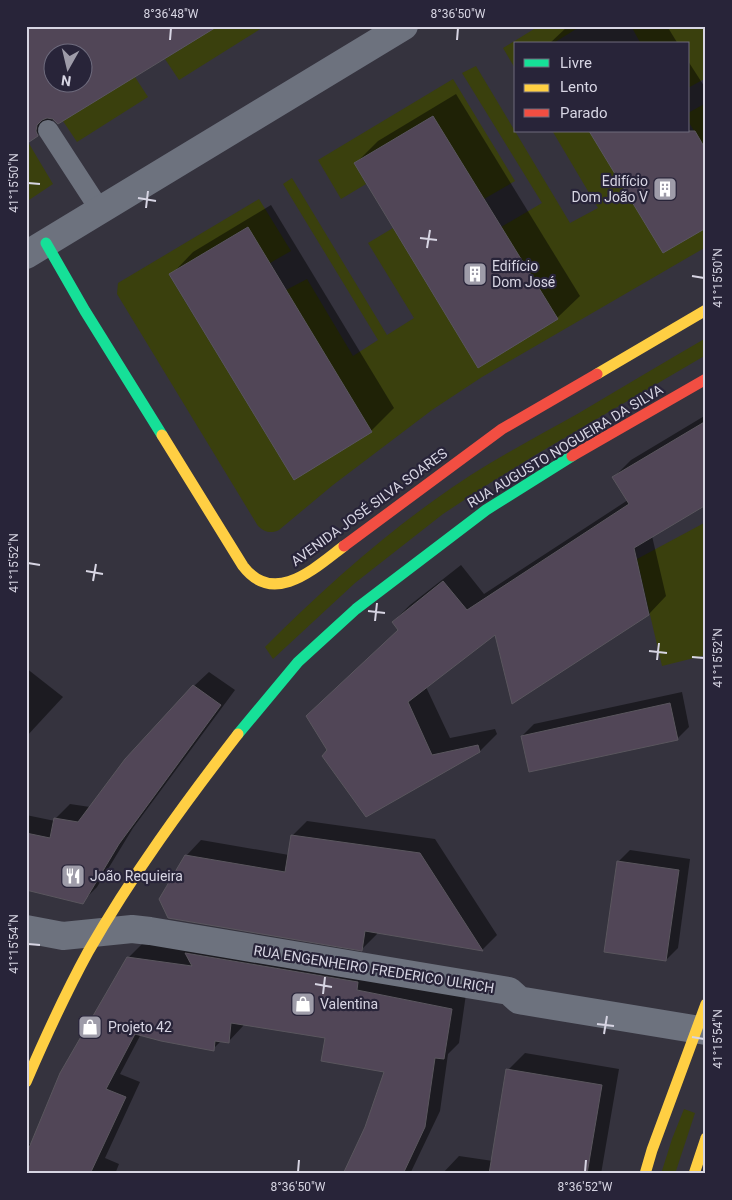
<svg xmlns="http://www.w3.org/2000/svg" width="732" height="1200" font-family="Roboto,sans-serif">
<rect width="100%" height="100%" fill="#35333e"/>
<g fill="#3a400d">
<polygon points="218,26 265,26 179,80 165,59"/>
<polygon points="539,26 581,26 552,44 516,44 516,70 503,48"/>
<polygon points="631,26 701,26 706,34 706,78 688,88 688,44 641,44"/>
<path d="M476 66 570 223 598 208 553 132 589 131 663 253 706 228V247L482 377 432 410 333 485 279 530C271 534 264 532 258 526L117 294 118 283 259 199 291 251 270 263 247 227 169 275 294 480 372 432 286 290 307 279 353 356 378 340 283 184 292 178 387 335 414 318 368 243 393 228 478 368 557 320 501 227 542 203 462 73Z"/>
<polygon points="135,77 148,97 77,142 63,121"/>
<polygon points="453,79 515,181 484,199 433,116 354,163 366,184 341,199 318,160"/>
<polygon points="706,103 706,150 688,121 688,113"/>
<polygon points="28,142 53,184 26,202 26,144"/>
<path d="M706 338V355L537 454 490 483 443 514 355 583 273 659 265 647C318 594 373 544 433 501 479 467 529 441 579 413 621 388 663 363 706 338Z"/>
<polygon points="706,522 706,655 662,666 637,559"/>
<polygon points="684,1109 695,1113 675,1174 661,1174 672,1139"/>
</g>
<g fill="#0007" fill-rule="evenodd">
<path d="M26 26H215L54 119 37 135 26 142ZM52 52H82V82H52Z"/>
<polygon points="568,26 667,26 678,44 549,44"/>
<polygon points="688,61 706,89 706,226 688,131"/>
<polygon points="456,94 580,296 557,318 355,164 378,141"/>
<polygon points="271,205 394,408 371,431 294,478 171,275 193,252"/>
<polygon points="706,415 706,504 652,536 666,596 649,614 495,633 426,687 450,738 495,729 497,734 480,751 367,815 329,750 399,629 393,622 410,605 461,565 484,594 628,500 614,477 631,460"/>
<polygon points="26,668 63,697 26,737"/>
<polygon points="209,672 235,690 133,828 97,887 82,902 26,889 26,815 55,821 55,819 70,804 90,807 194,686"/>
<polygon points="682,692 689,727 677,739 522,736 534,724"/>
<polygon points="307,821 435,839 497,935 482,950 377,932 377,934 362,949 186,856 201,840 289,855 292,836"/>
<polygon points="630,850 690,859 678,948 666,960 618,862"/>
<polygon points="143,943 466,994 459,1043 448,1054 440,1111 410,1174 344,1174 366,1127 385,1071 326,1036 244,1024 243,1026 229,1041 222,1040 213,1049 141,1034 120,1074 140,1082 105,1158 119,1164 115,1174 26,1174 26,1143 32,1145 128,958"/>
<polygon points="525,1053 619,1069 601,1174 442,1174 459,1156 493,1161 508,1070"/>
</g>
<g fill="#514657" stroke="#5a565e" fill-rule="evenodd">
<path d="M26 26H218L58 124 53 119 47 118 42 120 37 125 36 131 38 136 26 144ZM52 52H82V82H52Z"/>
<polygon points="433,116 558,319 478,368 354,163"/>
<polygon points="589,131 695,131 706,150 706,228 663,253"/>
<polygon points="248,227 372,432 294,480 169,274"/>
<polygon points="706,421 706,505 634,548 649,615 512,704 495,635 408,702 432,755 478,745 480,752 366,817 322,756 327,750 306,716 398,630 392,622 443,581 467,610 629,504 612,477"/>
<polygon points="193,685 221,705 119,844 83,904 26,890 26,833 50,838 54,818 78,822 125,759"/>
<polygon points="670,703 678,740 529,772 521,736"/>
<polygon points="291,835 420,853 483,951 365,931 362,951 168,918 159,899 185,855 285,872"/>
<polygon points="617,861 679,870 666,961 604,952"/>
<polygon points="185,953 358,982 357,990 452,1009 444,1059 435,1058 425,1127 403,1174 343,1174 365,1127 384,1072 321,1061 325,1038 231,1023 229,1043 215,1041 214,1051 161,1041 135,1034 106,1089 126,1097 90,1174 26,1174 26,1155 60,1073 127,957 192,966"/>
<polygon points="506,1069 602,1085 587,1174 489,1174"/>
</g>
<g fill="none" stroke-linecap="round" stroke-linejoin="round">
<polyline stroke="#6d727e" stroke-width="20" points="48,130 100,210"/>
<g stroke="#6d727e" stroke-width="28">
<polyline points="26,255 404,26"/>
<polyline points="26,929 63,936 132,929 150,931 509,991 519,1000 524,1001 706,1031"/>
</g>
<g stroke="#16e098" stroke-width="11">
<polyline points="46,243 85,311 162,435"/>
<polyline points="238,734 298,662 356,609 486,510 572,456"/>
</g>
<g stroke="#ffcf43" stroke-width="11">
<polyline points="597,374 706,310"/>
<path d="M162 435 243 566C274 607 315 568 344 546"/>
<path d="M26 1082C45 1038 65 994 88 952 132 875 184 804 238 734"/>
<polyline points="645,1174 652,1150 706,1004"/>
<polyline points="694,1174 706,1138"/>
</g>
<g stroke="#f24e42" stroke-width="11">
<polyline points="572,456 706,379"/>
<polyline points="344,546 502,429 597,374"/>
</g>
</g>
<path fill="none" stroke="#d7d5e3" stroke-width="2" d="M170 40 171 28M457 40 458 28M28 183 40 184M138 198 156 201M146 208 148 191M420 238 437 240M427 248 430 230M692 276 704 278M28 563 40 565M86 571 103 574M93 581 96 564M368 611 385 613M375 621 377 603M649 651 667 653M692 657 704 658M657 660 659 643M28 944 40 945M315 984 332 987M323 994 325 977M597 1024 614 1026M604 1034 607 1016M692 1037 704 1039M298 1172 299 1160M585 1172 586 1160"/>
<defs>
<g id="building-square" transform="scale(1.25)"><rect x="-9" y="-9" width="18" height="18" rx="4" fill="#9e9ca9" stroke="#282439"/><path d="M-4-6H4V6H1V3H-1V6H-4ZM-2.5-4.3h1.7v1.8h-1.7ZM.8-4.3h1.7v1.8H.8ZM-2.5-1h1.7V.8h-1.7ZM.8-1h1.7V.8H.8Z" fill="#fff"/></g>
<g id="restaurant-square" transform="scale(1.25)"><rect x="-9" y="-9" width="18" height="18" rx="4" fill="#9e9ca9" stroke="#282439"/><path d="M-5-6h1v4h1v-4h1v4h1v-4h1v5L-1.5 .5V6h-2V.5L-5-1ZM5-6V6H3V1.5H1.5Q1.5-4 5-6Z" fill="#fff"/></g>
<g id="shop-square" transform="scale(1.25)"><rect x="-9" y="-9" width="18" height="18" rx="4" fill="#9e9ca9" stroke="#282439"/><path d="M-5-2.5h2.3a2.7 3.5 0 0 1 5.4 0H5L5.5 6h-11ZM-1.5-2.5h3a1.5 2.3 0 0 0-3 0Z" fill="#fff"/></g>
</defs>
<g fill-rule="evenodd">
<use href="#building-square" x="665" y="189"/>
<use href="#building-square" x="475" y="274"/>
<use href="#restaurant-square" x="73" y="876"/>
<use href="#shop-square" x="303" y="1004"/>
<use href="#shop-square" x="90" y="1027"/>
</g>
<g text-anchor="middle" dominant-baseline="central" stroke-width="4.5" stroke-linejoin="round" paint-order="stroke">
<g font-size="14" fill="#d7d5e3" stroke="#282439" text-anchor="start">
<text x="648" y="181" text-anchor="end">Edifício<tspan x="648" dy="16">Dom João V</tspan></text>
<text x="492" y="266">Edifício<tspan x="492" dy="16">Dom José</tspan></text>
<text x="90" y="876">João Requieira</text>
<text x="320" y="1004">Valentina</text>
<text x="108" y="1027">Projeto 42</text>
</g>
<g font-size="14" fill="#d7d5e3" stroke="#282439">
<text transform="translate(565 446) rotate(-31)">RUA AUGUSTO NOGUEIRA DA SILVA</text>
<text transform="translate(369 507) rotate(-36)">AVENIDA JOSÉ SILVA SOARES</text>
<text transform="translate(374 969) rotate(9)">RUA ENGENHEIRO FREDERICO ULRICH</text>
</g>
</g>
<rect width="732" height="1200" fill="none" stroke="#282439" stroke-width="55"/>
<rect x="514" y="42" width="175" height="90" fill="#282439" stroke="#6e6b7d"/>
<rect x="524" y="59" width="25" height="8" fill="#16e098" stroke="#6e6b7d"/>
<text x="560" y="68" font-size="15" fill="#d7d5e3">Livre</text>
<rect x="524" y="84" width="25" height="8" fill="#ffcf43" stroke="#6e6b7d"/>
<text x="560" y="92" font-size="15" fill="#d7d5e3">Lento</text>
<rect x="524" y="109" width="25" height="8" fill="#f24e42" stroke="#6e6b7d"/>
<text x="560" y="118" font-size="15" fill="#d7d5e3">Parado</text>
<g transform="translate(68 68) rotate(188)"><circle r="24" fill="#282439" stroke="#6e6b7d"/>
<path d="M0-4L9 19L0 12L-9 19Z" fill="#9e9ca9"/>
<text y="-8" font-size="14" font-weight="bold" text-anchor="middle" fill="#d7d5e3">N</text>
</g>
<rect x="28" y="28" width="676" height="1144" fill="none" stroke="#d7d5e3" stroke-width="2"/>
<g font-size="12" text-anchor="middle" fill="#d7d5e3">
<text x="171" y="18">8°36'48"W</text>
<text x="458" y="18">8°36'50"W</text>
<text transform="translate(14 183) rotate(-90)" y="4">41°15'50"N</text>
<text transform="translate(718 278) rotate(-90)" y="4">41°15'50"N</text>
<text transform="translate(14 563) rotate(-90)" y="4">41°15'52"N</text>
<text transform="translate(718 658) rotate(-90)" y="4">41°15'52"N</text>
<text transform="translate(14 944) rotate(-90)" y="4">41°15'54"N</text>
<text transform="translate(718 1039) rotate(-90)" y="4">41°15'54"N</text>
<text x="298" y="1191">8°36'50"W</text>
<text x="585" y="1191">8°36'52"W</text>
</g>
</svg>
